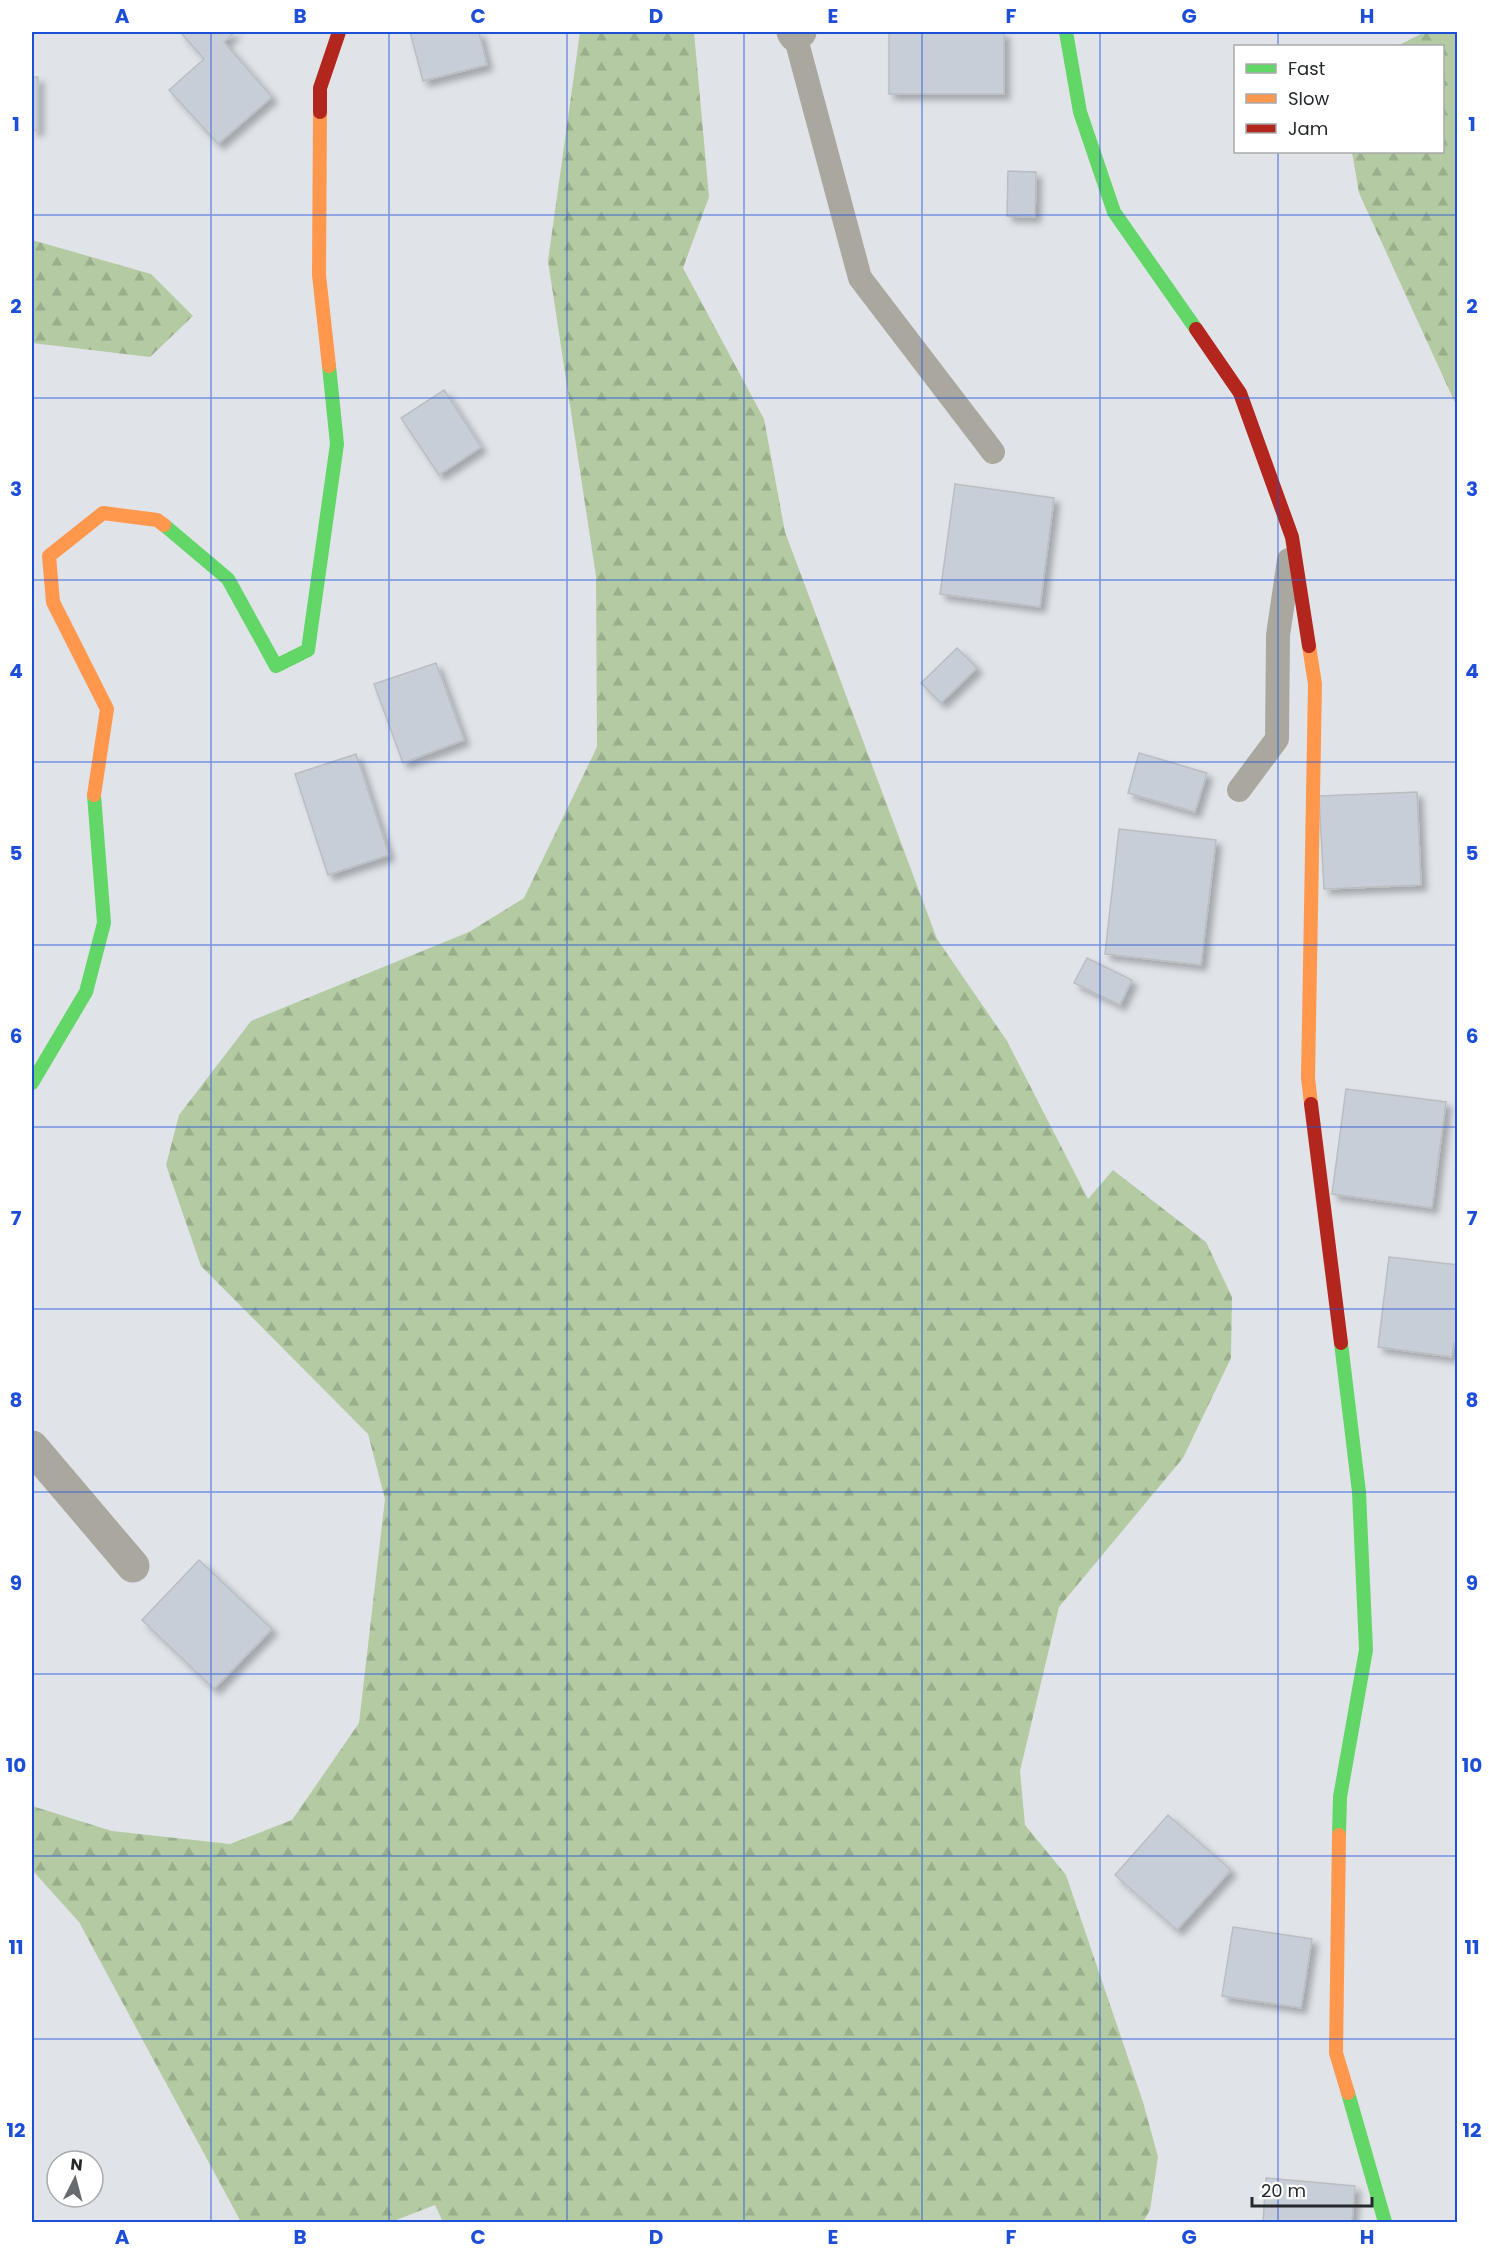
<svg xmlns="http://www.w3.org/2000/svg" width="1489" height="2254" font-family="Poppins,sans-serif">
<defs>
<pattern id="forest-firs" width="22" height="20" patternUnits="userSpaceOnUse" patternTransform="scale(1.5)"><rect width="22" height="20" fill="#b3caa3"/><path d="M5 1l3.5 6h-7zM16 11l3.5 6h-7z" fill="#9aae8c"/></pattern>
<filter id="shadow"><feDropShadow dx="5.5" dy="5.5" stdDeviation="3" flood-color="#0004"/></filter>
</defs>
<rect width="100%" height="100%" fill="#e0e4e9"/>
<g fill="url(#forest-firs)">
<polygon points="580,32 694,32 709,197 683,268 764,419 785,532 937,939 1007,1041 1088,1199 1113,1170 1206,1242 1232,1297 1231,1358 1183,1458 1059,1607 1020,1771 1025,1825 1066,1875 1143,2102 1158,2157 1150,2210 1143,2222 443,2222 435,2205 391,2222 241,2222 79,1922 32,1870 32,1806 112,1831 230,1844 292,1820 359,1723 385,1499 368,1434 201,1266 166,1165 179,1115 251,1021 469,932 524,898 597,747 596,576 548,261"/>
<polygon points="1425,32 1457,32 1457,407 1359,193 1352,152 1442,152 1442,46 1397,46"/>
<polygon points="32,240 151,274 193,316 150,357 32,343"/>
</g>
<g fill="#c7ced7" stroke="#bbbec1" stroke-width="1.5" filter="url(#shadow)">
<polygon points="180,32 235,32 224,42 272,97 218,144 169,90 204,59"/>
<polygon points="410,32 479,32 487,65 423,81"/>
<rect x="889" y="32" width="115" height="62"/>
<rect x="32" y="77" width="6" height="53"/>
<polygon points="1008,171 1036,172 1035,217 1007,216"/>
<polygon points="444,390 481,447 439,475 401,418"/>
<polygon points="955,484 1054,498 1040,607 940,594"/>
<polygon points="957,648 977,668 941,703 921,683"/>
<polygon points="436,663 464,740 403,763 374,684"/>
<polygon points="1139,753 1207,773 1195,812 1128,793"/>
<polygon points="356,754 389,855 328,875 295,774"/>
<polygon points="1417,792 1421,885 1324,889 1319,796"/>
<polygon points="1119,829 1216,840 1201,965 1105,954"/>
<polygon points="1087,958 1132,980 1120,1005 1074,983"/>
<polygon points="1346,1089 1446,1102 1432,1208 1332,1194"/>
<polygon points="1389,1257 1458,1265 1458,1344 1454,1343 1452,1357 1378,1347"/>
<polygon points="199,1560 272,1629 214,1689 142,1620"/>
<polygon points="1168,1815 1231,1870 1177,1930 1115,1875"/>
<polygon points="1233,1927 1312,1939 1301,2008 1222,1996"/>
<polygon points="1266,2178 1355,2186 1352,2222 1263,2222"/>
</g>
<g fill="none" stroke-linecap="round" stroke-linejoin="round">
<g stroke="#aaa89e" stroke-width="24">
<polyline points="795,35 860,278 993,452"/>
<polyline points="1239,790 1277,739 1278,635 1289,560"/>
</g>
<g stroke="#aaa89e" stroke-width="33">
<polyline points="793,32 795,35 800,32"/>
<polyline points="32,1447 133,1566"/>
</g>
<g stroke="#63d668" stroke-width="14">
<polyline points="1066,32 1080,112 1114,212 1196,329"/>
<polyline points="164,525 228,579 276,666 308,650 337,444 329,366"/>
<polyline points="32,1083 86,992 104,923 94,795"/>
<polyline points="1339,1835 1340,1797 1366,1650 1359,1492 1341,1343"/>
<polyline points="1348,2093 1385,2222"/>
</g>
<g stroke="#ff974d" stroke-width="14">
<polyline points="320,112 319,275 329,366"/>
<polyline points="1309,646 1315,684 1308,1078 1311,1104"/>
<polyline points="94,795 107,709 53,602 49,556 103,513 157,520 164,525"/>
<polyline points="1339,1835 1336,2053 1348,2093"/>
</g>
<g stroke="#b3261e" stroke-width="14">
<polyline points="320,112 320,88 339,32"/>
<polyline points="1196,329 1240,393 1292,537 1309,646"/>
<polyline points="1311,1104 1341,1343"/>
</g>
</g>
<path fill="none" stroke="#1d4ed8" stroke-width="1.5" stroke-opacity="0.55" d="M211 32V2222M389 32V2222M567 32V2222M744 32V2222M922 32V2222M1100 32V2222M1278 32V46M1278 152V2222M32 215H1458M32 398H1458M32 580H1458M32 762H1458M32 945H1458M32 1127H1458M32 1309H1458M32 1492H1458M32 1674H1458M32 1856H1458M32 2039H1458"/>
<rect width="1489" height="2254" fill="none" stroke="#ffffff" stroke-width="66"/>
<rect x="1234" y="45" width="210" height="108" fill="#ffffff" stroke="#a8a9ab" stroke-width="1.5"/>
<rect x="1246" y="64" width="30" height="9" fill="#63d668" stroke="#a8a9ab" stroke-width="1.5"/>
<text x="1288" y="75" font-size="18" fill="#26292c">Fast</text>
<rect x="1246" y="94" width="30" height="9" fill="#ff974d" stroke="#a8a9ab" stroke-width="1.5"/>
<text x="1288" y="105" font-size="18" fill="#26292c">Slow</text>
<rect x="1246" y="124" width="30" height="9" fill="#b3261e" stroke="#a8a9ab" stroke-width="1.5"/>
<text x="1288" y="135" font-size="18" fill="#26292c">Jam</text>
<g transform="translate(75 2179) rotate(6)"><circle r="28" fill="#ffffff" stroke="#a8a9ab" stroke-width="1.5"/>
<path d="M0-4.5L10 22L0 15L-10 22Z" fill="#676a6e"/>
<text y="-9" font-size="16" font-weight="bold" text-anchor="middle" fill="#26292c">N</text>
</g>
<path d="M1252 2197v9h120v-9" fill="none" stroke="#26292c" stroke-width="3"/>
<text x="1261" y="2197" font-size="18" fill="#26292c" stroke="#ffffff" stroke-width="4.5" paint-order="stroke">20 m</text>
<rect x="33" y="33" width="1423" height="2188" fill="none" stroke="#1d4ed8" stroke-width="2"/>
<g font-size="20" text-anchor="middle" font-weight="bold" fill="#1d4ed8">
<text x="122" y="23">A</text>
<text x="300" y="23">B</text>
<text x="478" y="23">C</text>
<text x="656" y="23">D</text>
<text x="833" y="23">E</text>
<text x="1011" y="23">F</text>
<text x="1189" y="23">G</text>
<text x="1367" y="23">H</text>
<text x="16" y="131">1</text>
<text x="1472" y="131">1</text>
<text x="16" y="313">2</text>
<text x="1472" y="313">2</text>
<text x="16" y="496">3</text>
<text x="1472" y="496">3</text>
<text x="16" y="678">4</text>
<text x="1472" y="678">4</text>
<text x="16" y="860">5</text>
<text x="1472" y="860">5</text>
<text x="16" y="1043">6</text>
<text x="1472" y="1043">6</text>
<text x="16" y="1225">7</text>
<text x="1472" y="1225">7</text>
<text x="16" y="1407">8</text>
<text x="1472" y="1407">8</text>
<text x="16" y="1590">9</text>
<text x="1472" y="1590">9</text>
<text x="16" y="1772">10</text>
<text x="1472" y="1772">10</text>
<text x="16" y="1954">11</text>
<text x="1472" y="1954">11</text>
<text x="16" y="2137">12</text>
<text x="1472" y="2137">12</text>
<text x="122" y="2244">A</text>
<text x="300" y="2244">B</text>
<text x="478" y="2244">C</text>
<text x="656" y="2244">D</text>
<text x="833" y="2244">E</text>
<text x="1011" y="2244">F</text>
<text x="1189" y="2244">G</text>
<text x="1367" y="2244">H</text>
</g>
</svg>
